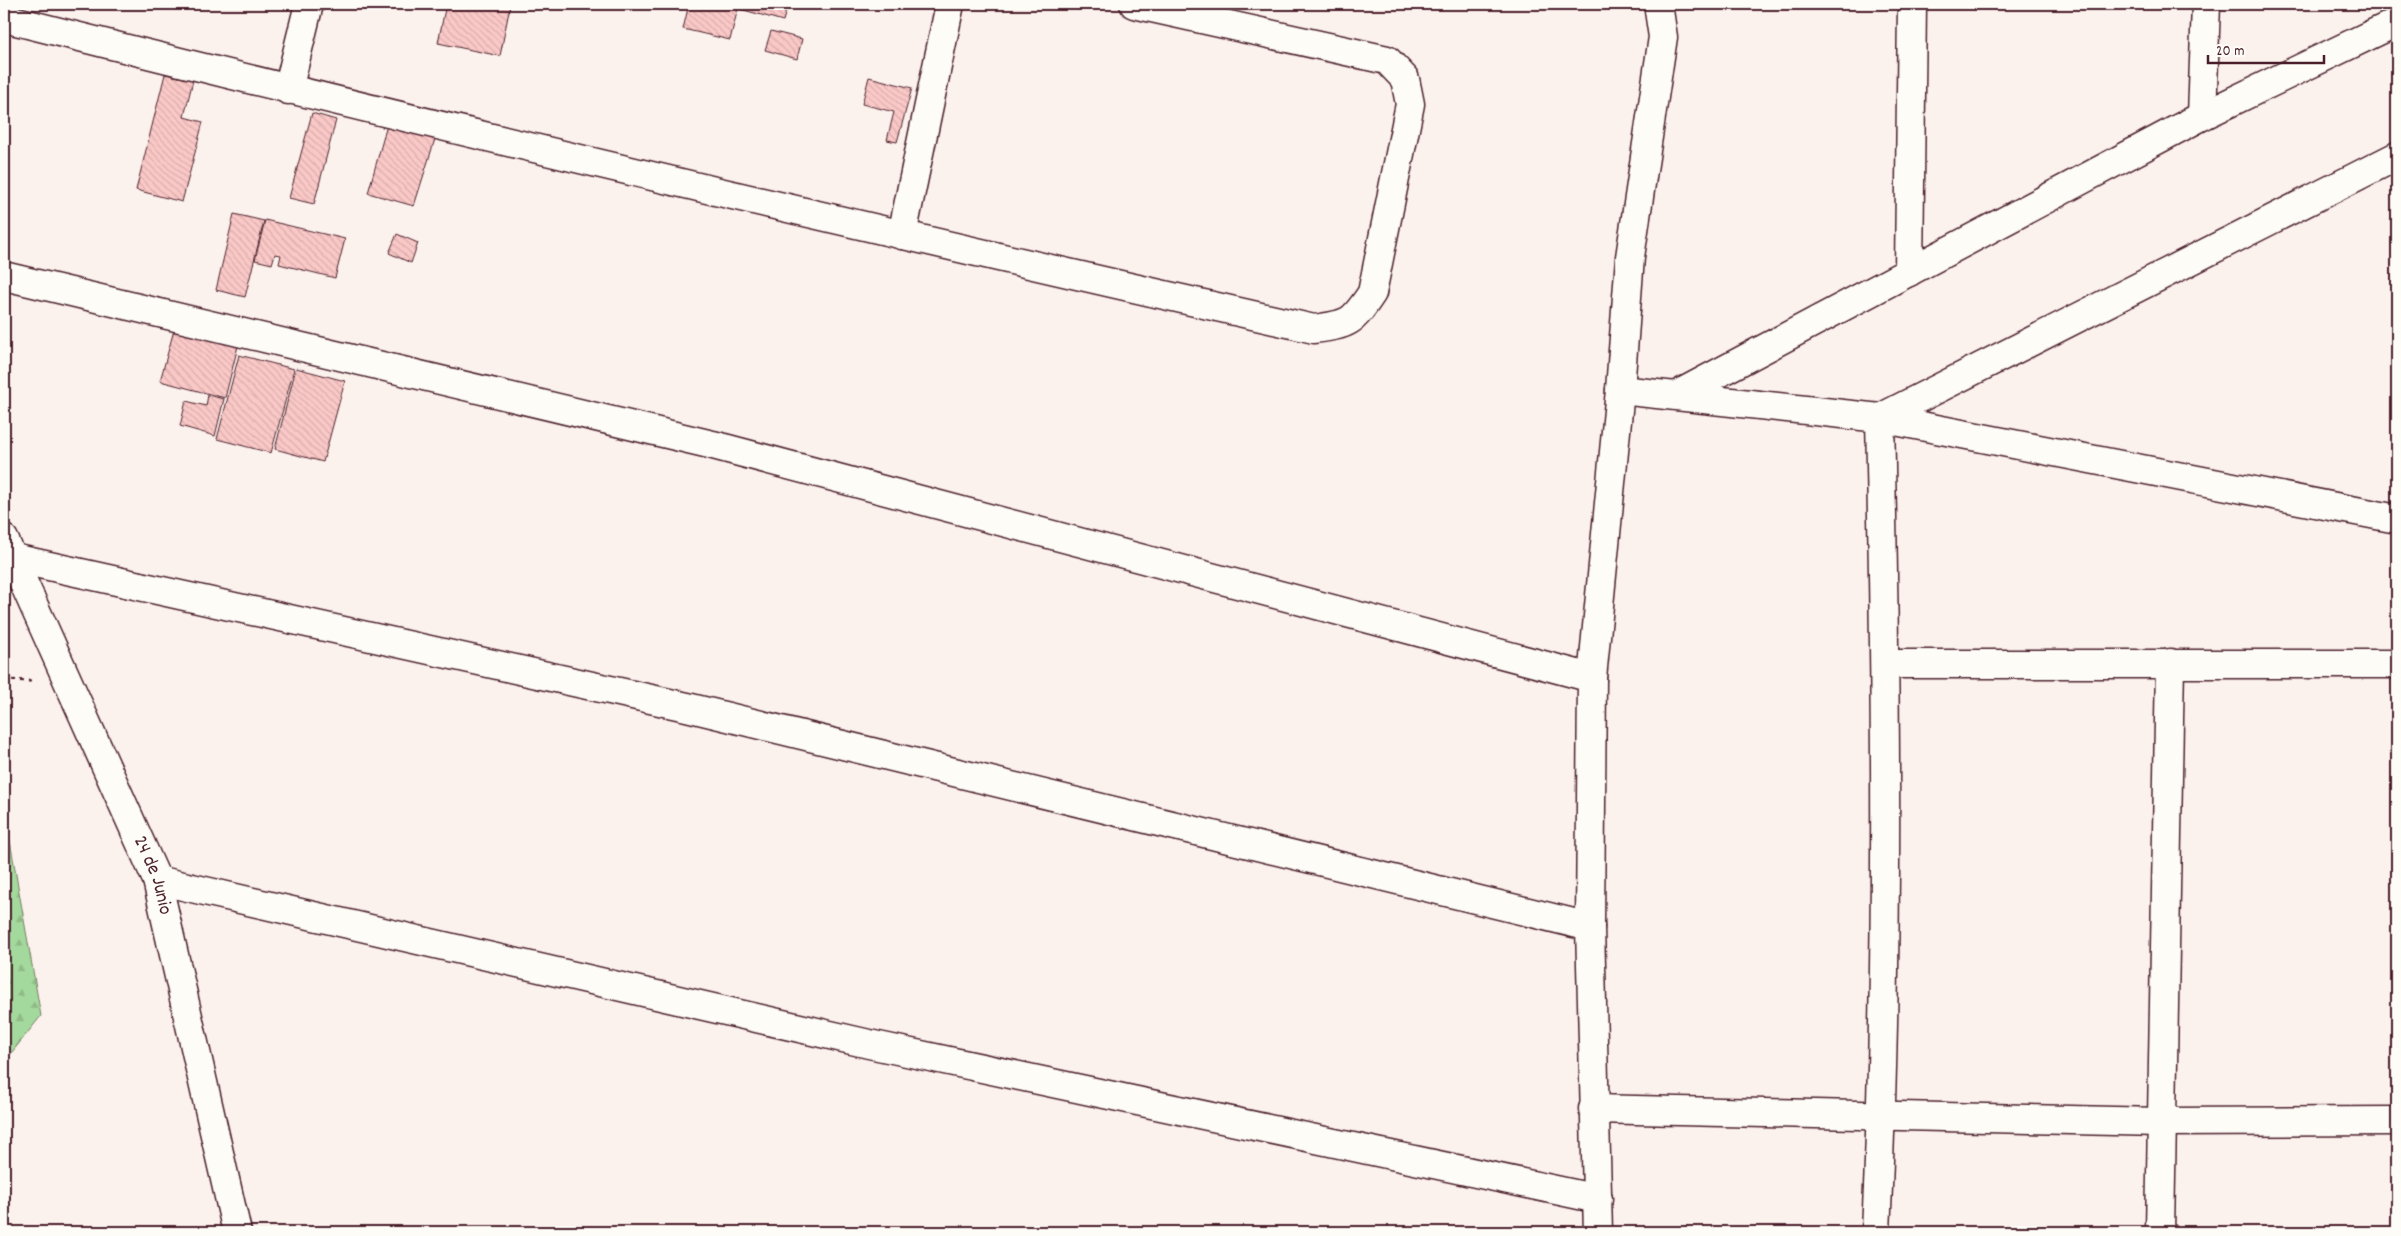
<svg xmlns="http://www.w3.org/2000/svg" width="2401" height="1236" font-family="Dekko,sans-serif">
<defs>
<pattern id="forest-firs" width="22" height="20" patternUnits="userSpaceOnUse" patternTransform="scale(1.25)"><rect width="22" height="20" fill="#a4d99d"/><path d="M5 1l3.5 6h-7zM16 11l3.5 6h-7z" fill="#8fba87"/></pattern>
<pattern id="building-back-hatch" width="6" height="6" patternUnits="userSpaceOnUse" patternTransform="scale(1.25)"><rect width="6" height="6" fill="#fac9c7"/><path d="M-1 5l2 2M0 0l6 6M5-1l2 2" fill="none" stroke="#d8acab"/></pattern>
</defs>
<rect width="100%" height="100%" fill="#fcf2ed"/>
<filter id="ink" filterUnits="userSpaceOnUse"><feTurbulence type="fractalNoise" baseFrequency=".02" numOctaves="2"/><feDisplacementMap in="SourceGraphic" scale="10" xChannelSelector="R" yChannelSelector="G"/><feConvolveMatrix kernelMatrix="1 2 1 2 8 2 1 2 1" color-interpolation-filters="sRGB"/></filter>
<g filter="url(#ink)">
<polygon fill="url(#forest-firs)" stroke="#777c64" points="4,807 41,1016 4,1062"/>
<g fill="url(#building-back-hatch)" stroke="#4a1f2b">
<polygon points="446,4 498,4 510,6 500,56 438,43"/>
<polygon points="689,4 739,4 730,40 683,29"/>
<polygon points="742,4 788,4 783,21 740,9"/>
<polygon points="771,31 802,39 797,59 765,50"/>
<polygon points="165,74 193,80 184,117 203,122 182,202 136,190"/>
<polygon points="869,77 912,88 897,142 887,140 894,112 862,104"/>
<polygon points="312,113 336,120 314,204 289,198"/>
<polygon points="387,125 435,139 414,206 368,193"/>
<polygon points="234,214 264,221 245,297 216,290"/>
<polygon points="265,220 345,239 335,278 279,264 281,255 275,254 272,264 255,260"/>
<polygon points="397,234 418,243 411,263 389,253"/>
<polygon points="174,330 238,346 225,398 160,381"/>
<polygon points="239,355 294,369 271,453 217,439"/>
<polygon points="296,368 345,381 323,462 275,449"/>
<polygon points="208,395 224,399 215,436 180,426 186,401 206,406"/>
</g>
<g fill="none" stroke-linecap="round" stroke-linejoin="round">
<g stroke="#4a1f2b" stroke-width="31">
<g id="street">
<path d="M4 18C439 128 876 230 1314 329 1350 324 1352 323 1372 293L1410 104 1405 79 1387 60 1134 4"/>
<polyline points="288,90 309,4"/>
<polyline points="2202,116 2206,4"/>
<polyline points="902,235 950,4"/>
<polyline points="1909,272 1912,4"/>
<polyline points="4,276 713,445 1592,678"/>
<polyline points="1620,390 1880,418 2397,519"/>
<polyline points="1677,395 2202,116 2397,22"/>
<path id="s1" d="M4 539 157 880 237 1232"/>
<polyline points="13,558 687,707 1590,927"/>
<polyline points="1885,664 2397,664"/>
<polyline points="157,880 869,1044 1598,1199"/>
<polyline points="1593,1109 2160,1122 2397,1121"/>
<polyline points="1598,1232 1590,927 1592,678 1620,390 1630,257 1663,37 1658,4"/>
<path d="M1876 1232C1889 961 1886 689 1880 418L2397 156"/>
<polyline points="2160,1232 2170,663"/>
</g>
</g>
<polyline stroke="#4a1f2b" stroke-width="3" stroke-dasharray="4 4" stroke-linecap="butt" points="4,680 31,681"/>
<use href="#street" stroke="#fdfcf7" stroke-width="28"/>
</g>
</g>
<g text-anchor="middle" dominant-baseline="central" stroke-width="4" stroke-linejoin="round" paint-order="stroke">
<g font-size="20" fill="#4a1f2b" stroke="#fdfcf7">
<text stroke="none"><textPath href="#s1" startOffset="368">24 de Junio</textPath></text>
</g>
</g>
<rect width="2401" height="1236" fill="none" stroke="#fdfcf7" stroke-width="20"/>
<rect x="10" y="10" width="2381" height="1216" fill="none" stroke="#4a1f2b" stroke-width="2" filter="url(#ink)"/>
<path d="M2208 55v8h116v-8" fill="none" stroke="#4a1f2b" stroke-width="2.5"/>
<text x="2216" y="55" font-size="15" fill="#4a1f2b" stroke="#fdfcf7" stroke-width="4" paint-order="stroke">20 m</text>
</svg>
